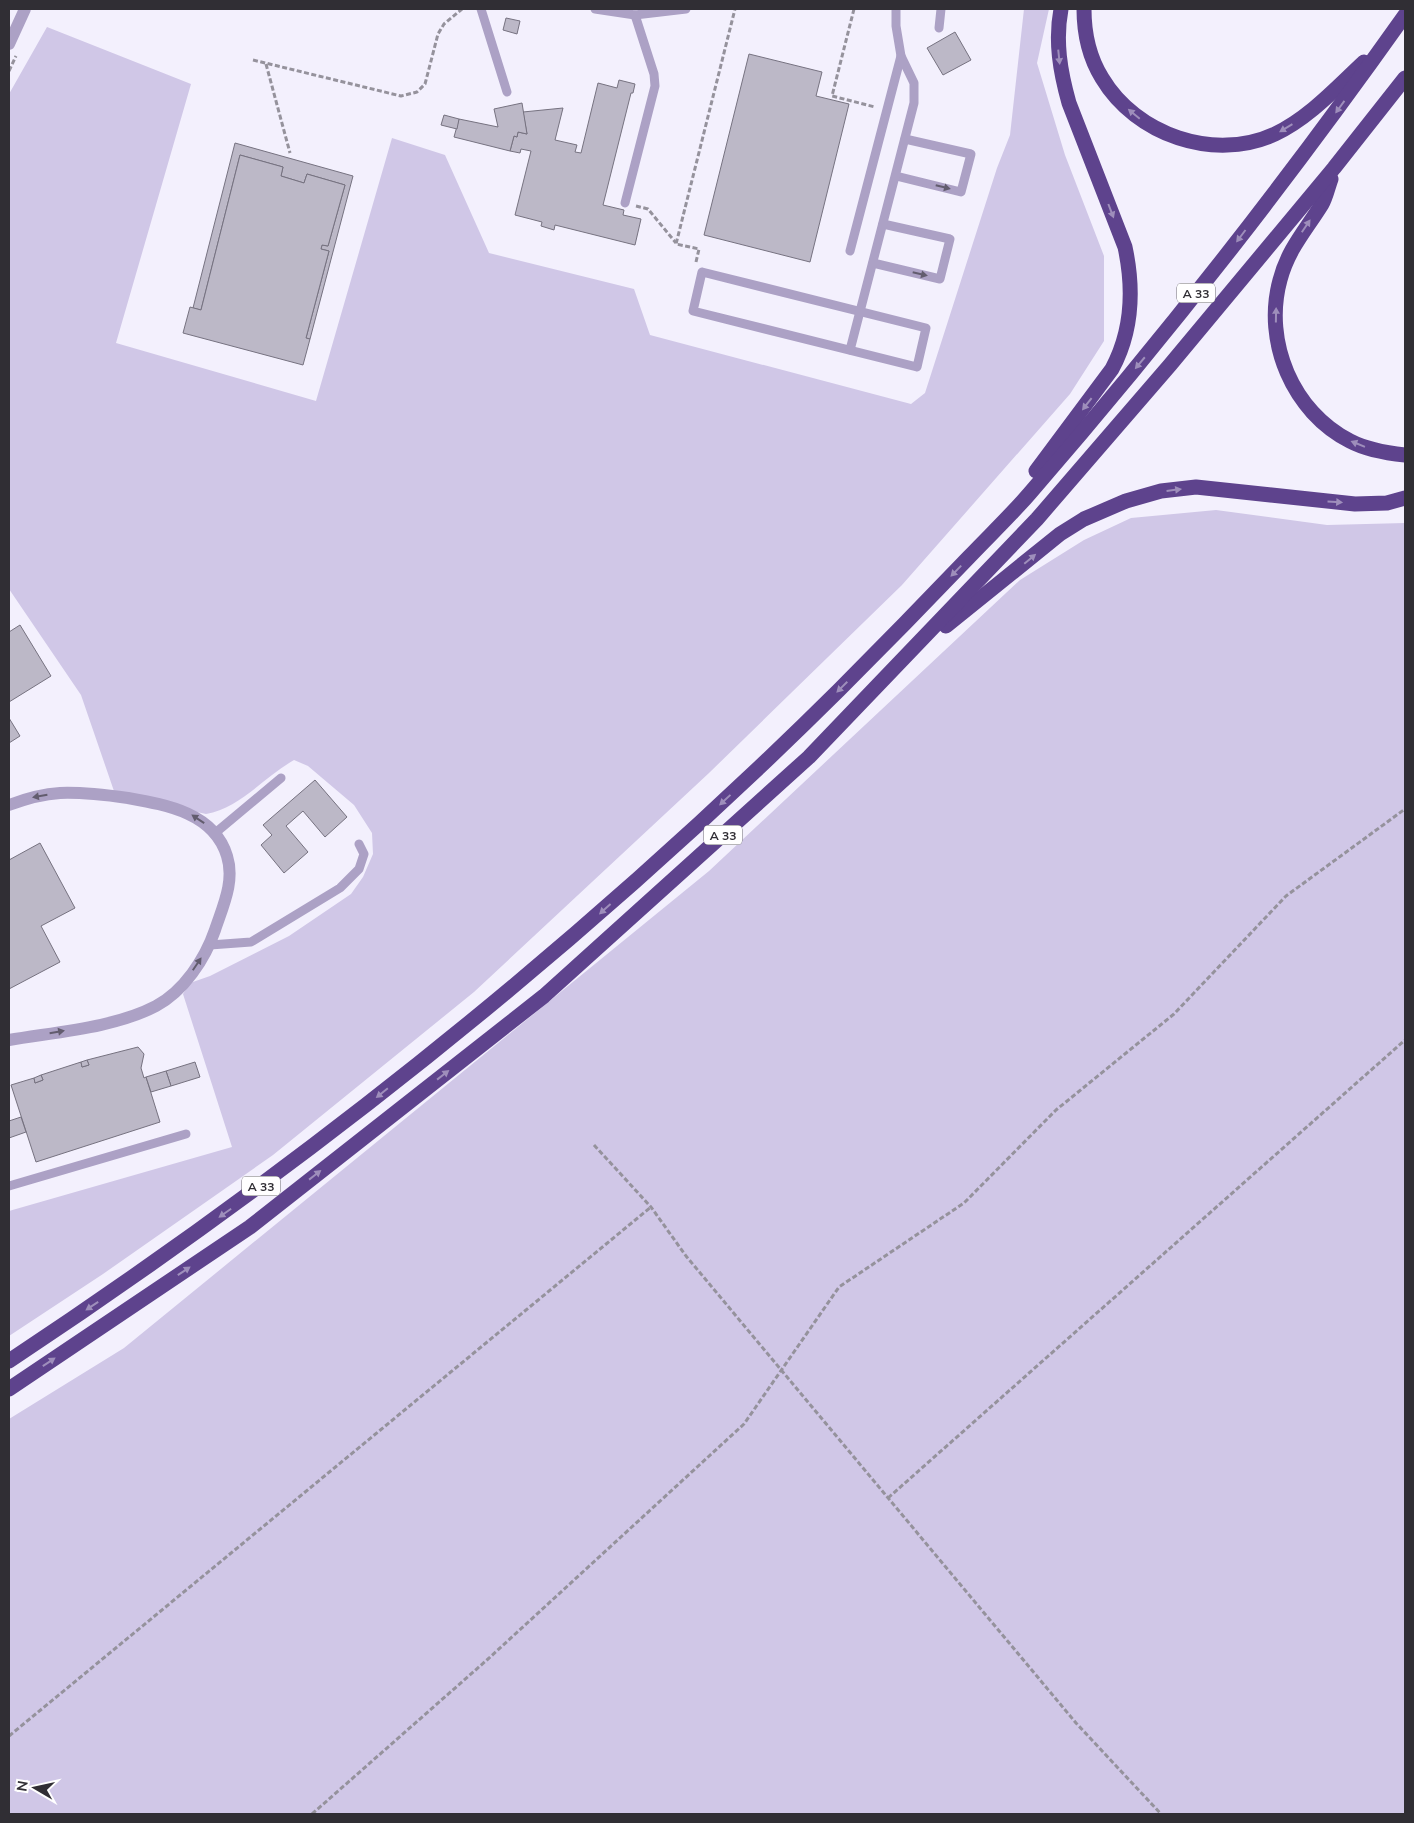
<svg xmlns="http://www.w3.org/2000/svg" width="1414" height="1823" font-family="Mulish,sans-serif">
<rect width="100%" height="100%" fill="#f3f0fd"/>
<g fill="#d0c7e7">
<path d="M1024 9H1049L1037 63 1065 155 1104 256V341L1070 394 902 585 709 773 474 992 273 1155 103 1274 9 1336V1211L232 1147 183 994 190 983 210 976 289 936 351 894 363 877 373 854 372 833 354 805 308 766 294 760C264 777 240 808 206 814L115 794 81 695 9 589V94L47 27 191 84 116 343 316 401 392 138 445 155 489 253 634 289 650 335 911 404 925 393 997 168 1010 135Z"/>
<polygon points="1216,510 1327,525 1405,523 1405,1814 9,1814 9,1419 124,1348 709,871 1020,580 1084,540 1131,518"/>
</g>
<g fill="#bcb8c7" stroke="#767280">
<polygon points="506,18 520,21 517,34 503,30"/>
<polygon points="955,32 971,60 943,75 927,48"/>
<polygon points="749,54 822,72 816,96 849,104 810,262 704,235"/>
<polygon points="619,80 635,84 633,93 631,93 603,205 624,210 623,215 641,219 635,245 555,225 554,230 541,226 542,222 515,215 531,151 521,149 520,153 510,151 514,136 517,137 518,132 527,134 523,112 563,108 555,140 577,145 575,152 581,153 598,83 617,88"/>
<polygon points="522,103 527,134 518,132 517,137 514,136 510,151 454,137 459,119 498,127 494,109"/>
<polygon points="444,115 459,119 457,129 441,125"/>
<polygon points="235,143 353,176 310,339 306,338 329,251 321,249 322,245 328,246 345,185 307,174 304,183 281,176 283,167 240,155 201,310 193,308"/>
<polygon points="240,155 283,167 281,176 304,183 307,174 345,185 328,246 322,245 321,249 329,251 306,338 310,339 303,365 183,333 190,307 201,310"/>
<polygon points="20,625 51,676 9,702 9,632"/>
<polygon points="9,718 20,736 9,743"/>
<polygon points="315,780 347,817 325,837 303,811 286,826 308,852 284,873 261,845 272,835 263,825"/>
<polygon points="40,843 75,908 41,926 60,962 9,989 9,860"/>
<polygon points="138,1047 144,1054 141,1068 144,1078 146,1077 160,1122 36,1162 11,1085 34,1078 35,1083 43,1080 41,1075 81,1062 82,1067 89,1065 87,1060"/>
<polygon points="87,1060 89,1065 82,1067 81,1062"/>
<polygon points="195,1062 200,1077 171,1086 166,1071"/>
<polygon points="166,1071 171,1086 151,1092 146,1077"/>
<polygon points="41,1075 43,1080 35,1083 34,1078"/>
<polygon points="21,1117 26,1132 9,1138 9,1121"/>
</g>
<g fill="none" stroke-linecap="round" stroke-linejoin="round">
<g stroke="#95929c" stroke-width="3" stroke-dasharray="5 2.5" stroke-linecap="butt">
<polyline points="854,9 832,96 875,107"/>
<polyline points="253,60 401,96 417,92 425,84 438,34 444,24 462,9"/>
<polyline points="266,64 290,153"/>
<polyline points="9,71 16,56"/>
<polyline points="636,206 648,209 676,243"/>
<polyline points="696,262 699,249 676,244 735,9"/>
<polyline points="594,1145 651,1207 686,1256 1076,1723 1161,1814"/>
<polyline points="888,1498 1405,1040"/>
<polyline points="9,1736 651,1207"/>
<polyline points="312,1814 488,1659 744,1424 839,1287 964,1203 1056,1110 1174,1014 1286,896 1405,809"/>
</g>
<g stroke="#aca1c5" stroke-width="9">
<polyline points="481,9 507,92"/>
<polyline points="595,9 635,15 686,9"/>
<polyline points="939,28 941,9"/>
<polyline points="896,176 961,192 971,154 905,139"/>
<polyline points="625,203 655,86 654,74 635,15"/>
<polyline points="850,251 901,56"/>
<polyline points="873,263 940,279 950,239 883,224"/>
<polygon points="702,272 926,328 917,367 693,311"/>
<polyline points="850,350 914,103 914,83 901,56 896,26 896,9"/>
<polyline points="214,834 281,778"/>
<polyline points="210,945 251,942 340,888 359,869 364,854 359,844"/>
<polyline points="9,1186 186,1134"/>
</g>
<path stroke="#aca1c5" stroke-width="12" d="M9 805C25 799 43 794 60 793 83 792 106 795 128 798 167 805 214 813 227 856 235 881 223 906 215 930 205 959 184 991 156 1006 114 1028 55 1032 9 1040"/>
<polyline stroke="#aca1c5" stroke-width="12" points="9,44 25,9"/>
<g stroke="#5e438d" stroke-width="15">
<path d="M1084 9C1084 33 1089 57 1102 78 1136 135 1214 162 1275 134 1309 118 1337 87 1364 62"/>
<path d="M1331 179C1328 187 1326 197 1322 204 1306 230 1288 249 1280 280 1263 342 1293 412 1350 441 1367 450 1386 453 1405 455"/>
<path d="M1036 471 1112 369C1133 330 1134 289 1125 247L1069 103C1060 71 1055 41 1061 9"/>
<polyline points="946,626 1060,534 1084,519 1126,501 1161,491 1196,487 1355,504 1387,503 1405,498"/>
<path d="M9 1361C308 1163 584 943 839 690 883 646 926 602 969 557 989 536 1011 515 1030 493 1163 340 1288 180 1405 15"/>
<polyline points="9,1389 250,1227 544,996 809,757 1037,519 1170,365 1334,168 1405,78"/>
</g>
</g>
<defs><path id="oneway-solid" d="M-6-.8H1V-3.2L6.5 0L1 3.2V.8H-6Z" transform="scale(1.25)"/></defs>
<g fill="#9e8ebb">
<use href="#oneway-solid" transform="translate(1059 57) rotate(84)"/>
<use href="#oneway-solid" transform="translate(1340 107) rotate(126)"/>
<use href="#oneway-solid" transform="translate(1134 114) rotate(-140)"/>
<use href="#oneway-solid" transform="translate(1286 128) rotate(149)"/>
<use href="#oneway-solid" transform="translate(1111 211) rotate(69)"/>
<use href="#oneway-solid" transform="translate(1306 226) rotate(-56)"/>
<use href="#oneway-solid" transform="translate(1241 236) rotate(127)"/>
<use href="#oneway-solid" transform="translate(1276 315) rotate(-89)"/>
<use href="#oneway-solid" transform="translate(1140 363) rotate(130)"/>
<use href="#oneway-solid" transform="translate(1087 404) rotate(128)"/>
<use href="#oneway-solid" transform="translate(1358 444) rotate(-158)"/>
<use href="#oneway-solid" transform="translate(1174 490) rotate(-7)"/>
<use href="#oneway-solid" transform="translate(1335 502) rotate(4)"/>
<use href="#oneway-solid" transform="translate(1030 559) rotate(-40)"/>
<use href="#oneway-solid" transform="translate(956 571) rotate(134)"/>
<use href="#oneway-solid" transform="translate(842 687) rotate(135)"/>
<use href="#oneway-solid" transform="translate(725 800) rotate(137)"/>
<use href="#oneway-solid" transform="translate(605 909) rotate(138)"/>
<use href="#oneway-solid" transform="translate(443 1075) rotate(-38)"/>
<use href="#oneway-solid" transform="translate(382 1093) rotate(141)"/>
<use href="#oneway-solid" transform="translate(315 1175) rotate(-38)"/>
<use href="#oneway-solid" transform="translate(225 1213) rotate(145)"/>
<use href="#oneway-solid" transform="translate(184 1271) rotate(-34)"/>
<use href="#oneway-solid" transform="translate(92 1306) rotate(146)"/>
<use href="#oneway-solid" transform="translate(49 1362) rotate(-34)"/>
</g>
<g fill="#625c6e">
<use href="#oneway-solid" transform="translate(943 187) rotate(14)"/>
<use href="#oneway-solid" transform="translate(920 274) rotate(13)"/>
<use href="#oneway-solid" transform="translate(40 796) rotate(170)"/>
<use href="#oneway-solid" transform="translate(198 819) rotate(-146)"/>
<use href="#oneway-solid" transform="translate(197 964) rotate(-56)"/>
<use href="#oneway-solid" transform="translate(57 1032) rotate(-10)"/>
</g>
<g text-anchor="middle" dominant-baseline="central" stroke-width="4" stroke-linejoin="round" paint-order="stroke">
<g fill="#fff" stroke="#6e6d71" stroke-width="1">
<rect x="1177" y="283.5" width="38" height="19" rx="4"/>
<rect x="704" y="825.5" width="38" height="19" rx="4"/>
<rect x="242" y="1176.5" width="38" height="19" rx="4"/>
</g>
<g font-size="12" font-weight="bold" fill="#302e34">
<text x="1196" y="293">A 33</text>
<text x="723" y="835">A 33</text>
<text x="261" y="1186">A 33</text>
</g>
</g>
<rect width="1414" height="1823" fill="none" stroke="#302e34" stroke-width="20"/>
<g transform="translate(35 1788) rotate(279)" stroke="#ffffff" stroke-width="4" paint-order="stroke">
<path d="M0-4L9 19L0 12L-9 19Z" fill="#302e34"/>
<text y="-8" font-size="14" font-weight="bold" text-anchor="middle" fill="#302e34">N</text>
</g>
</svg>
